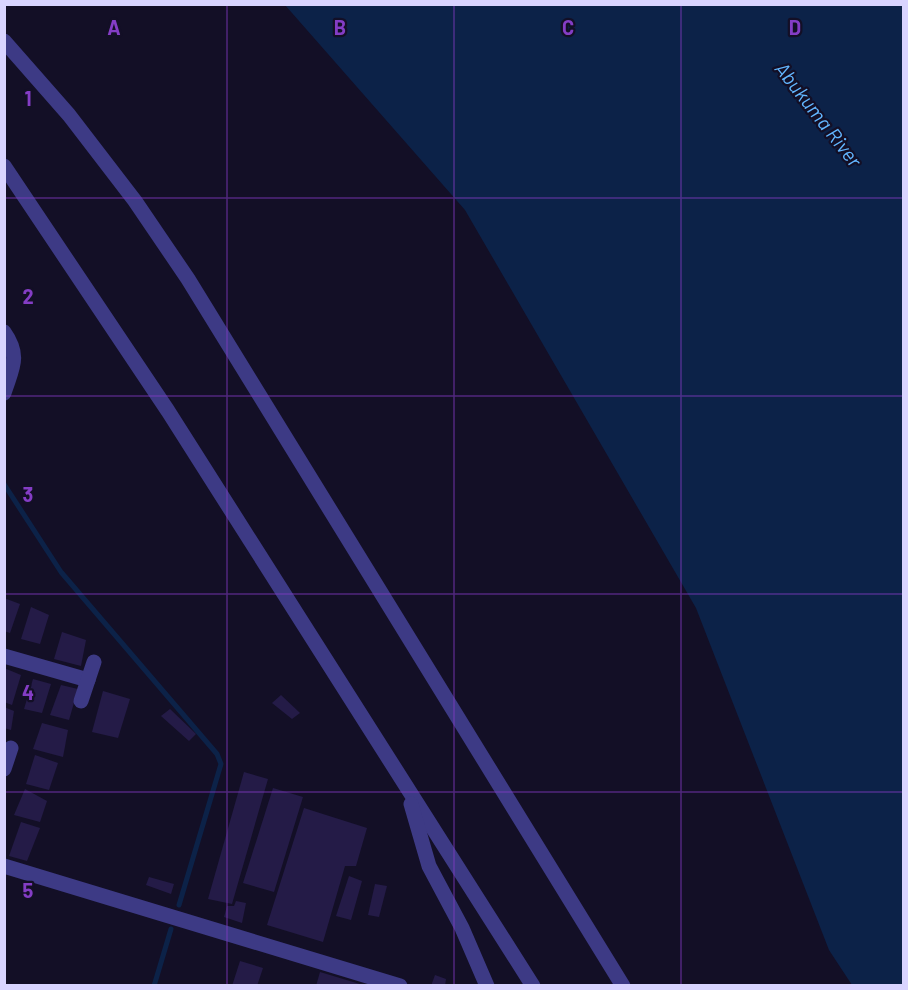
<svg xmlns="http://www.w3.org/2000/svg" width="908" height="990" font-family="Barlow,sans-serif">
<rect width="100%" height="100%" fill="#130f26"/>
<polygon fill="#0c2248" points="285,5 903,5 903,985 852,985 829,950 696,608 465,210"/>
<g fill="none" stroke-linecap="round" stroke-linejoin="round">
<g stroke="#0c2248" stroke-width="5">
<polyline points="4,484 61,572 217,754 221,764 179,905"/>
<polyline points="154,986 171,929"/>
</g>
</g>
<g fill="#241b47">
<polygon points="4,598 20,604 10,633 4,631"/>
<polygon points="31,607 49,615 40,644 21,639"/>
<polygon points="62,632 86,640 81,666 54,659"/>
<polygon points="4,668 21,675 12,705 4,702"/>
<polygon points="33,679 51,684 42,713 24,709"/>
<polygon points="61,685 78,689 69,720 50,715"/>
<polygon points="103,691 130,699 118,738 92,732"/>
<polygon points="281,695 300,713 292,719 272,703"/>
<polygon points="4,707 14,711 11,730 4,728"/>
<polygon points="170,709 196,734 189,741 161,716"/>
<polygon points="42,723 68,730 63,757 33,749"/>
<polygon points="35,755 58,763 49,790 26,784"/>
<polygon points="244,772 268,779 232,904 208,899"/>
<polygon points="273,788 303,797 274,892 243,883"/>
<polygon points="25,789 47,801 40,822 14,815"/>
<polygon points="304,808 367,828 356,866 345,866 323,942 267,925"/>
<polygon points="21,822 40,828 27,861 9,856"/>
<polygon points="349,876 362,881 351,920 336,916"/>
<polygon points="149,877 174,884 171,894 146,885"/>
<polygon points="375,884 387,886 379,917 368,915"/>
<polygon points="236,901 246,903 242,923 224,917 227,906 234,906"/>
<polygon points="240,961 263,968 257,986 232,986"/>
<polygon points="320,972 363,985 363,986 316,986"/>
<polygon points="435,975 446,979 445,986 431,986"/>
</g>
<g fill="none" stroke-linecap="round" stroke-linejoin="round">
<g stroke="#3d3a85" stroke-width="15">
<polyline points="4,41 69,115 135,201 188,279 623,986"/>
<polyline points="4,166 168,411 533,986"/>
<path d="M4 332C21 356 12 368 4 393"/>
<polyline points="4,656 88,680"/>
<polyline points="81,701 94,662"/>
<polyline points="4,769 11,748"/>
<polyline points="411,804 429,866 462,928 487,986"/>
<polyline points="4,866 400,986"/>
</g>
</g>
<path fill="none" stroke="#843dc5" stroke-width="1.5" stroke-opacity="0.55" d="M227 4V986M454 4V986M681 4V986M4 198H904M4 396H904M4 594H904M4 792H904"/>
<g text-anchor="middle" dominant-baseline="central" stroke-width="4.5" stroke-linejoin="round" paint-order="stroke">
<g font-size="20" font-style="italic" fill="#62b6ff" stroke="#130f26">
<text transform="translate(819 114) rotate(52)">Abukuma River</text>
</g>
</g>
<g font-size="20" text-anchor="middle" font-weight="bold" fill="#843dc5" stroke="#130f26" stroke-width="4.5" stroke-linejoin="round" paint-order="stroke">
<text x="114" y="35">A</text>
<text x="340" y="35">B</text>
<text x="568" y="35">C</text>
<text x="795" y="35">D</text>
<text x="28" y="106">1</text>
<text x="28" y="304">2</text>
<text x="28" y="502">3</text>
<text x="28" y="700">4</text>
<text x="28" y="898">5</text>
</g>
<rect width="908" height="990" fill="none" stroke="#d9d4ff" stroke-width="12"/>
</svg>
